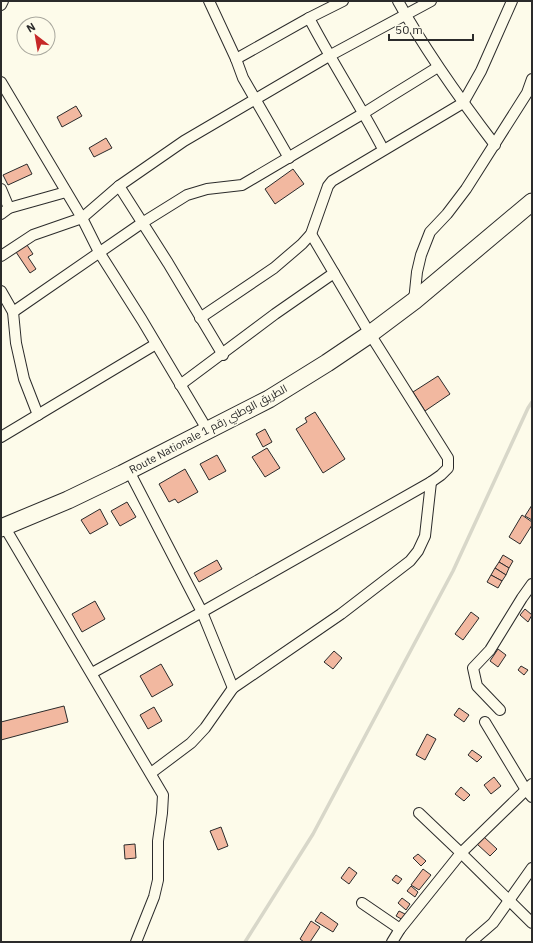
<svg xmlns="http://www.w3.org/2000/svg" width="533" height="943" font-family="'IBM Plex Sans',Cairo,sans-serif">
<rect width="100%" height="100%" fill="#fdfbea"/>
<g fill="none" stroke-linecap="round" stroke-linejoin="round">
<polyline stroke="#d8d7c9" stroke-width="3.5" points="245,942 313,834 453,571 528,408 532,402"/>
</g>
<g fill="#f2b8a0" stroke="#2b2b2b">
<polygon points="76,106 82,116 62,127 57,117"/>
<polygon points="106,138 112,148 94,157 89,148"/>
<polygon points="27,164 32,174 8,185 3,175"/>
<polygon points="293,169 304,184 275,204 265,189"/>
<polygon points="27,245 33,254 28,257 36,269 30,273 16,252"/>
<polygon points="438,376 450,394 425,411 413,392"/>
<polygon points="315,412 345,459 323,473 296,429 307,422 305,418"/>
<polygon points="265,429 272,442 263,447 256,434"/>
<polygon points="267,448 280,468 265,477 252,457"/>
<polygon points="217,455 226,471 209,480 200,464"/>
<polygon points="185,469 198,492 178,503 175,499 169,502 159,484"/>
<polygon points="127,502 136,517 120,526 111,511"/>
<polygon points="532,505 532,520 525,516"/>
<polygon points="100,509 108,524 90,534 81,520"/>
<polygon points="522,515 532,522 532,525 520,544 509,537"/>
<polygon points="503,555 513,561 509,568 499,562"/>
<polygon points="217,560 222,569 199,582 194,573"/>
<polygon points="499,562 509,568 506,575 495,568"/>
<polygon points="495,568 506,575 502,581 491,575"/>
<polygon points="491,575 502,581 498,588 487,582"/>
<polygon points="95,601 105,619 82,632 72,614"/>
<polygon points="525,609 532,615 528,622 520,615"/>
<polygon points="471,612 479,618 463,640 455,634"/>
<polygon points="498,649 506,655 498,667 490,661"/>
<polygon points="334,651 342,658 333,669 324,662"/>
<polygon points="161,664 173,685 152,697 140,676"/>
<polygon points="521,666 528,670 524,675 518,670"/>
<polygon points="64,706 68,722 1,740 1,722"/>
<polygon points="154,707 162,721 148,729 140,715"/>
<polygon points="459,708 469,715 464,722 454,715"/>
<polygon points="427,734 436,739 425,760 416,755"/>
<polygon points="472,750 482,757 477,762 468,755"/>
<polygon points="494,777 501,786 491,794 484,785"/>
<polygon points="461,787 470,795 464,801 455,794"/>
<polygon points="221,827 228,846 218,850 210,831"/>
<polygon points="484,837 497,849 490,856 477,844"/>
<polygon points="135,844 136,858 125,859 124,845"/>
<polygon points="418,854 426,861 421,866 413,858"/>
<polygon points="349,867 357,873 349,884 341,878"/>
<polygon points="423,869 431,875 419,890 411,885"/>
<polygon points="396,875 402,879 398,884 392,880"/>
<polygon points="411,886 418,892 415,897 407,891"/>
<polygon points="402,898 410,904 406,910 398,903"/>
<polygon points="399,911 407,915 403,920 396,916"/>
<polygon points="321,912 338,924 333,932 315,921"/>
<polygon points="311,921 320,927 310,942 304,942 300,939"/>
</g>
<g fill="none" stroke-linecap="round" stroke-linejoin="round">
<g stroke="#2b2b2b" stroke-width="12">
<g id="minor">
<polyline points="209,1 236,59 243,78 289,158"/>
<path d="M398 1C426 52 460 99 495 145"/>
<polyline points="1,5 3,1"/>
<path d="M309 18C332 62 360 105 383 149"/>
<polyline points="236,59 309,18 343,1"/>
<polyline points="1,82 82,218 99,252 142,320 208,431"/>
<polyline points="119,186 168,263 223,355"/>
<polyline points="1,189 9,208"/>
<polyline points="1,214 9,208 66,192"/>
<polyline points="1,256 33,235 82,218 119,186 184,141 329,56 431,1"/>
<polyline points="1,291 13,312 16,343 24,379 38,415"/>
<polyline points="414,301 417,272 421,255 430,232 447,214 466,189 527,93 532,79"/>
<polyline points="13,312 142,223 187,195 207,189 242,185 364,113 391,96 438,67"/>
<polyline points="200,318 274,268 302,244 311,234 328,186 332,181 463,103 481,71 512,1"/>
<polyline points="180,385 275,314 334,273"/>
<polyline points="1,437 156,344"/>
<polyline points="129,471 202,612 233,688"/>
<polyline points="4,526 163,795 162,813 158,841 158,880 154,897 136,942"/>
<polyline points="92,673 202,612 431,482 441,475 448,468 448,458 370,334 311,234"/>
<polyline points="500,710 477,686 473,668 490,650 522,598 532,584"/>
<polyline points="485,722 526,790 532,797"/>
<polyline points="151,773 191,743 205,728 233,688 341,614 410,561 418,551 425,536 431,482"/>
<polyline points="419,813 461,853 532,923"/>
<polyline points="362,903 400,929"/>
<polyline points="392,942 400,929 461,853 532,784"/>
<polyline points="471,942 493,923 532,868"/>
</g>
</g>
<g stroke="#2b2b2b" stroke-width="19">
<polyline id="trunk" points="1,528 68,500 122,474 269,399 327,363 370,334 414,301 532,202"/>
</g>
<use href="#minor" stroke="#fdfbea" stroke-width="10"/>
<use href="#trunk" stroke="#fdfbea" stroke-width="17"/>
</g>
<g text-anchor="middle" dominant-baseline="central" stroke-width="3" stroke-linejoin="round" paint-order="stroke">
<g font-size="11" fill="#2b2b2b" stroke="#fdfbea">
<text transform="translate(208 429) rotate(-28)">Route Nationale الطريق الوطني رقم 1</text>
</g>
</g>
<rect width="533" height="943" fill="none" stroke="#2b2b2b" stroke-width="4"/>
<g transform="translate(36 36) rotate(329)"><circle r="19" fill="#fdfbea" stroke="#a9a89e"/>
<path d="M0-3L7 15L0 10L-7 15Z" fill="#c62828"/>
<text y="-6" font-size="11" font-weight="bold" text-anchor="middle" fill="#2b2b2b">N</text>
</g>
<path d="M389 34v6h84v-6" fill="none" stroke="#2b2b2b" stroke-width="2"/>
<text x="395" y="34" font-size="12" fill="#2b2b2b" stroke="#fdfbea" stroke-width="3" paint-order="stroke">50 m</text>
</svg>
